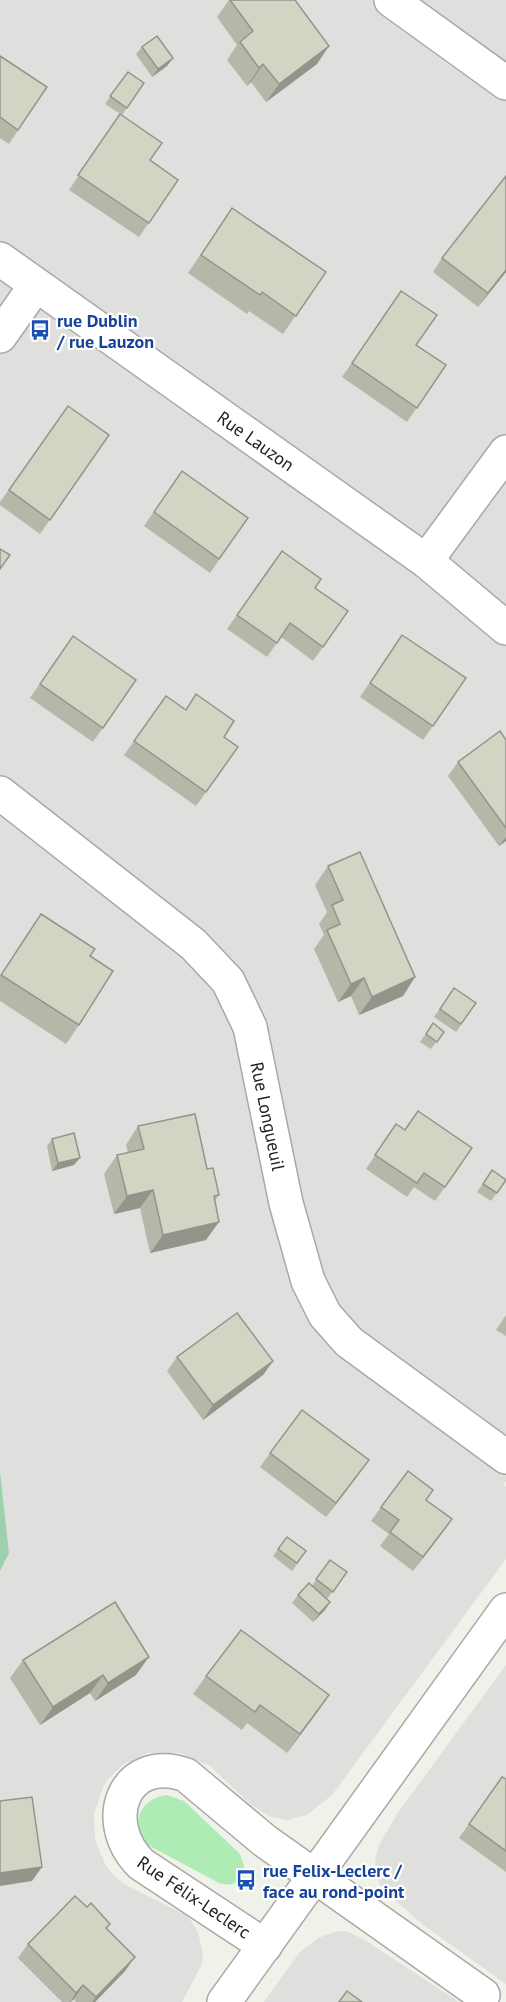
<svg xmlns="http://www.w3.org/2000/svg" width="506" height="2002" font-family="'PT Sans',sans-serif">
<rect width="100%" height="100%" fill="#eff2e8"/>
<g fill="#dfdfde">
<polygon points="0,0 506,0 506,1481 503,1485 506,1487 506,1559 332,1795 307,1815 287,1820 270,1817 249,1803 210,1766 180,1753 147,1753 123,1765 111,1776 103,1787 94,1814 95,1840 106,1866 115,1877 128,1886 188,1916 198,1932 203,1954 201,1966 182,2002 0,2002 0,1571 9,1553 0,1471"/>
<polygon points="506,1665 506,1984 422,1924 388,1894 379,1883 375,1861 378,1847 397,1814"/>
<polygon points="337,1931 346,1931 365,1940 459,2002 264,2002 300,1952 318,1938"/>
</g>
<path fill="#afebb5" d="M167 1795 184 1801 240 1854 245 1870C242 1883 231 1887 219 1883L144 1843C129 1822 142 1798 167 1795Z"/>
<polygon fill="#9dd1ad" points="0,1471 9,1553 0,1571"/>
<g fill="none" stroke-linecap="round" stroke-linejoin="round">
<g stroke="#a8a8a8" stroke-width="36">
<g id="minor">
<polyline points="391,0 506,83"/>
<path id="s1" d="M0 259 426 561 506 628"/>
<polyline points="0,336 36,285"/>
<polyline points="426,561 506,452"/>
<path id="s2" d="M0 793 193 944 228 981 250 1027 286 1203 308 1281 325 1315 349 1342 506 1457"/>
<path d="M265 1946 141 1864C98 1821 125 1753 186 1775L265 1841 483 1995"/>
<polyline points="224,2002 506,1610"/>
</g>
</g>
<use href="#minor" stroke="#fff" stroke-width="33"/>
</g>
<g fill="#b6b6a9">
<polygon points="229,0 295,0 317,64 266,102 251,82 247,86 227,60 237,45 217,17"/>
<polygon points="142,47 173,58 167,66 152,77 136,54"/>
<polygon points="0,56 47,87 9,144 0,138"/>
<polygon points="128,72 144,83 122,115 105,104"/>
<polygon points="120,114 150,160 178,180 139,237 69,190"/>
<polygon points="232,208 326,272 283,334 249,311 247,314 188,273"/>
<polygon points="442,258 506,272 478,307 433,272"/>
<polygon points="401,291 416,345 446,365 407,422 342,377"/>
<polygon points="68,406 109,435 40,534 0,505 0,502"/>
<polygon points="182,471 248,518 210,573 144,526"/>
<polygon points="282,551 315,588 323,647 313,661 281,637 267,657 227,629"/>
<polygon points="402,635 433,726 423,740 360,697"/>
<polygon points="73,636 136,680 93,742 30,698"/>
<polygon points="166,696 238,747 196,806 124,755"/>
<polygon points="506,740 506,841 499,846 448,776 458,762"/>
<polygon points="328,866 415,977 403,996 359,1015 351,996 338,1002 314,949 324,935 319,924 327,912 315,885"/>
<polygon points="41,914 90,956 79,1025 66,1044 0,1001 0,976"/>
<polygon points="454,988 476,1003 456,1032 434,1017"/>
<polygon points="433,1023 444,1032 431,1049 420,1042"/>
<polygon points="396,1124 445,1187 435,1201 414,1187 407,1197 366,1169"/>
<polygon points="138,1126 207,1169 219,1195 215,1201 206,1240 150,1253 140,1208 114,1214 104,1174 117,1155 128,1153 126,1145"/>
<polygon points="52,1139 74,1165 52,1171 47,1146"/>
<polygon points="492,1170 506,1180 491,1201 477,1192"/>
<polygon points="506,1315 506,1336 496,1330"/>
<polygon points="177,1357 273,1361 263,1375 203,1420 167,1371"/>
<polygon points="270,1453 359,1474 326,1517 260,1467"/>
<polygon points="426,1500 442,1533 413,1571 380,1546 389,1534 371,1521 381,1507"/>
<polygon points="287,1537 306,1551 292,1571 273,1556"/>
<polygon points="330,1560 347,1572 327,1599 325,1610 313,1622 292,1603 298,1595 312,1586"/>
<polygon points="23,1660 136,1675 95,1701 90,1693 40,1725 10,1678"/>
<polygon points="206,1676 329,1695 287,1753 247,1723 242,1730 193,1694"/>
<polygon points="502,1777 506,1779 506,1872 459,1838"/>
<polygon points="87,1907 110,1924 107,1928 125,1971 95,2002 76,2002 74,1999 71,2002 62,2002 18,1958 28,1944"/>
</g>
<g fill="#94948a">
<polygon points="329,46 317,64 266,102 279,84"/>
<polygon points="173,58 167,66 152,77 158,69"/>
<polygon points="263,64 251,82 247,86 259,68"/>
<polygon points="506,270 506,272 478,307 488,293"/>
<polygon points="506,837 506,841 499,846"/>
<polygon points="415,977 403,996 359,1015 372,997"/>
<polygon points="364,978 351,996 338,1002 351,984"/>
<polygon points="80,1158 74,1165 52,1171 58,1163"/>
<polygon points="153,1190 140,1208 114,1214 127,1196"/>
<polygon points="219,1222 206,1240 150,1253 163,1235"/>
<polygon points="273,1361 263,1375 203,1420 213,1405"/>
<polygon points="369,1460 359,1474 326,1517 336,1503"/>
<polygon points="452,1519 442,1533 413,1571 423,1557"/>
<polygon points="330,1602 325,1610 313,1622 319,1614"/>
<polygon points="149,1657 136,1675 95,1701 108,1683"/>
<polygon points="103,1675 90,1693 40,1725 53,1707"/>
<polygon points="329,1695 316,1714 287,1753 300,1734"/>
<polygon points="42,1867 32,1881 0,1886 0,1873"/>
<polygon points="135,1957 125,1971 95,2002 92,2002 96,1997"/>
<polygon points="83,1985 74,1999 70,2002 76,1993"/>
</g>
<g fill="#d4d4c5" stroke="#94948a" stroke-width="1.5">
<polygon points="230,0 295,0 329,46 279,84 263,64 259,68 240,42 253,31"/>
<polygon points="157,36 173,58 158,69 142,47"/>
<polygon points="0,56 47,87 18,130 0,117"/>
<polygon points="128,72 144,83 127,108 110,96"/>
<polygon points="120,114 162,143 150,160 178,180 149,223 78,175"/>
<polygon points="506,176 506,270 488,293 442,258"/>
<polygon points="232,208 326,272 296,316 262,292 260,295 201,255"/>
<polygon points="401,291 437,315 416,345 446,365 417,408 352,363"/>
<polygon points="68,406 109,435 50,520 9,490"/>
<polygon points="182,471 248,518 219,559 154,512"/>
<polygon points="0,549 10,555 0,569"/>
<polygon points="282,551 321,579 315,588 348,611 323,647 290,623 277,643 237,615"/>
<polygon points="402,635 466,678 433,726 370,683"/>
<polygon points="73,636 136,680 103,728 40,684"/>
<polygon points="196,694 234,721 224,737 238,747 206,792 134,741 166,696 186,710"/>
<polygon points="500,731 506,740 506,828 458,762"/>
<polygon points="360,852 415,977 372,997 364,978 351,984 327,930 340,924 332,905 343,900 328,866"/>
<polygon points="41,914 95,949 90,956 113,971 79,1025 1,975"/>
<polygon points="454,988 476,1003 461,1024 440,1009"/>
<polygon points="433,1023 444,1032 437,1042 426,1034"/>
<polygon points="418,1111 472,1148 445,1187 424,1173 417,1183 375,1155 396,1124 405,1130"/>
<polygon points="195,1114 207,1169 213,1168 219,1195 214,1196 219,1222 163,1235 153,1190 127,1196 117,1155 144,1149 138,1126"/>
<polygon points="74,1133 80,1158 58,1163 52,1139"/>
<polygon points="492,1170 506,1180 497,1193 483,1184"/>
<polygon points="237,1313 273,1361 213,1405 177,1357"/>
<polygon points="302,1410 369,1460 336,1503 270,1453"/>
<polygon points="408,1471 433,1490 426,1500 452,1519 423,1557 390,1532 399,1520 381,1507"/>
<polygon points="287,1537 306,1551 297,1563 278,1549"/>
<polygon points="330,1560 347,1572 333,1592 316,1579"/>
<polygon points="309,1583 330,1602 319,1614 298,1595"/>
<polygon points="115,1602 149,1657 108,1683 103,1675 53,1707 23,1660"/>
<polygon points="241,1630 329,1695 300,1734 260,1705 255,1712 206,1676"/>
<polygon points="502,1777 506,1779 506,1851 469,1824"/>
<polygon points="32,1797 42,1867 0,1873 0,1801"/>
<polygon points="75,1896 87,1907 91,1903 110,1924 106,1928 135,1957 96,1997 83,1985 76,1993 28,1944"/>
<polygon points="347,1991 362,2002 339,2002"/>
</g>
<defs>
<g id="bus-bare" transform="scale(1.62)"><path d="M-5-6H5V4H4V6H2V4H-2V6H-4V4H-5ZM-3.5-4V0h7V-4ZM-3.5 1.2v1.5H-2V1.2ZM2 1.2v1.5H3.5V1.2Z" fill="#1a4fb4" stroke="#fff" stroke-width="2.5" paint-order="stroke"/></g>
</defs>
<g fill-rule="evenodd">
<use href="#bus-bare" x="40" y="330"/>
<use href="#bus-bare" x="246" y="1880"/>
</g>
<g text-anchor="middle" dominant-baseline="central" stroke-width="4.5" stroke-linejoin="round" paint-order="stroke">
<g font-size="18" font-weight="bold" fill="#164399" stroke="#fff" text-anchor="start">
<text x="57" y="320">rue Dublin<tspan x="57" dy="21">/ rue Lauzon</tspan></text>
<text x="263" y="1870">rue Felix-Leclerc /<tspan x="263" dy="21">face au rond-point</tspan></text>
</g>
<g font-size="18" fill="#212121" stroke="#fff">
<text stroke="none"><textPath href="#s1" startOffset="314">Rue Lauzon</textPath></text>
<text stroke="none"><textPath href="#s2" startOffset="438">Rue Longueuil</textPath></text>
<text transform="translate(194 1897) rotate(34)">Rue Félix-Leclerc</text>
</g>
</g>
</svg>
